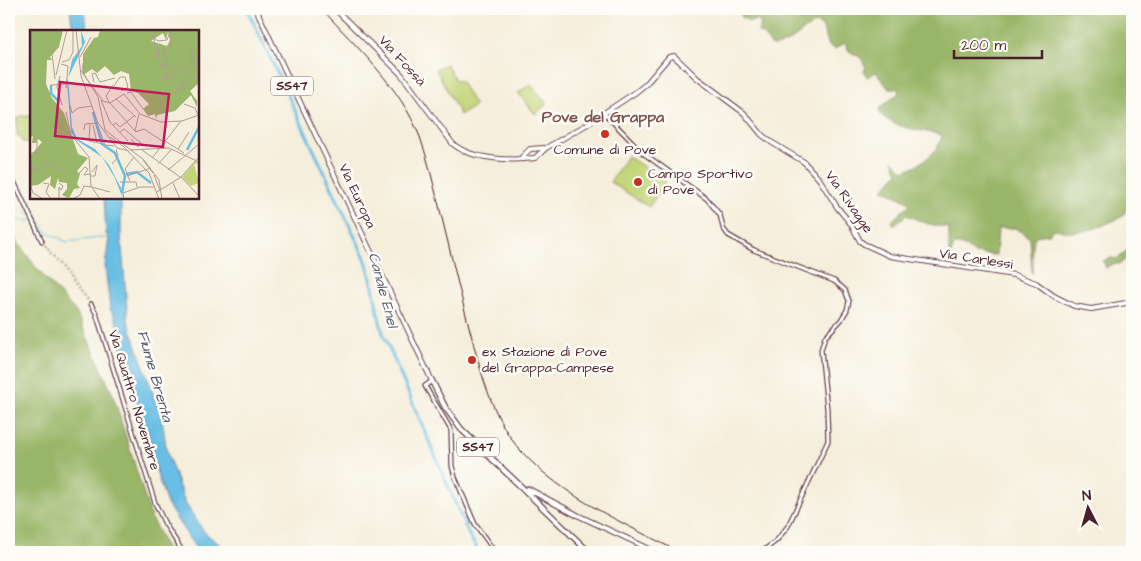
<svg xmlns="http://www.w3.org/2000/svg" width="1141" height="561" font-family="'Architects Daughter',sans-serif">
<rect width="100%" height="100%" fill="#fdfcf7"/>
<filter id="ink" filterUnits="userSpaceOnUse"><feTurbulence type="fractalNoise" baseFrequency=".02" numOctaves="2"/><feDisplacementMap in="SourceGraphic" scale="10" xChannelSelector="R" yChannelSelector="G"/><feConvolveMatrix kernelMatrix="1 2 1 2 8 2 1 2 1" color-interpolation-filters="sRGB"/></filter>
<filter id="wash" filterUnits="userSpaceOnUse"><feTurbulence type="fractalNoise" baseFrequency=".0096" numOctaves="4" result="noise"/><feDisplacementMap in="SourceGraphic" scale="20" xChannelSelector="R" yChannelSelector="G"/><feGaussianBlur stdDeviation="1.12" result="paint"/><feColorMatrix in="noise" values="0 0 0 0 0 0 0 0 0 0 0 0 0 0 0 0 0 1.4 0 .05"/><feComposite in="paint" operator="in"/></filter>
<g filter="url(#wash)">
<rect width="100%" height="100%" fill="#f5eedb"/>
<g fill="#c3d578" stroke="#867a52">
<polygon points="446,64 456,81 459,80 461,82 475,106 460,115 436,69"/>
<polygon points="530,84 547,104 535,114 518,93"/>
<polygon points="21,116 31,116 31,140 29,140 28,142 22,142 22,138 17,135 17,119"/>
<polygon points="627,156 666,181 649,207 610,182"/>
</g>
<g fill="#9ab668" stroke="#726a4a">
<path d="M741 9H1132V207L1126 209 1123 216C1105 225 1091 232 1069 232 1064 232 1060 229 1054 229L1049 234 1035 236C1031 248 1034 261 1032 274L1030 238 1015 228H998L996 255 974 253 963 245H954L949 260V228L928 224 906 215 894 225 892 221 910 203 883 189 898 173 893 160 904 171C920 164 939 154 942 135 922 130 892 129 879 112L880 108 899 93 897 88H888L876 72 867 77 864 71 866 67 860 57 849 51 845 43 835 49 829 46 822 26 816 23C801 29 790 47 772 46L763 35 758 32 761 23 756 20 750 22 741 17Z"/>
<polygon points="9,234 14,237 37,269 76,312 113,395 151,517 168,552 9,552"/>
<polygon points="1132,239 1132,256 1118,264 1110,265 1106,268 1103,261 1111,258 1117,259 1131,247"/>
</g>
<g fill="#67bee4" stroke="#586e88">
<polygon points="70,9 85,9 87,31 73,31"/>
<polygon points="104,198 121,198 121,235 128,321 162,419 167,453 185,503 205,533 222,546 225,552 198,552 167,504 157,474 148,432 127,376 121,349 120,333 115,317 110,309 105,266 109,238 106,234"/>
</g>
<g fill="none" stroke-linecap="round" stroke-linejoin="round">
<g stroke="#67bee4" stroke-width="1">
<polyline points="9,207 10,208"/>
<polyline points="14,209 28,213"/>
<polyline points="32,215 38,216 45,231 67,242 99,238 109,238"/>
<polyline points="9,218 12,220 31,221"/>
<polyline points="35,221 38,223 42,231"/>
</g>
<path stroke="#67bee4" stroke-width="3" d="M247 9 364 256C375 282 375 310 384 336L469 535 479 552"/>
</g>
</g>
<g filter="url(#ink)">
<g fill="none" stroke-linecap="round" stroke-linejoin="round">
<path stroke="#d3c5b8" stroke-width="3" stroke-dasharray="3 1.5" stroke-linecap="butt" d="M42 241C57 263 75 282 91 304"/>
<g stroke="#643e45" stroke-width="5.5">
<g id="minor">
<polyline points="602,113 608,117 643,153 707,199 720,215 723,228 728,235 754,250 834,281 845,290 849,301 847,310 841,320 825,337 821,350 827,409 828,441 788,526 777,540 762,552"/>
<polyline points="9,171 42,241"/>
<polyline points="91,304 96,313 155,503 165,524 183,552"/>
<polyline points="432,381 425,386 451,430 452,466 455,477 475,524 495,552"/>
</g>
</g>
<g stroke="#643e45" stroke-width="6">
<g id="major">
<polyline points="256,9 432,381"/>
<path d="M335 9 401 74 453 144C472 160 512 161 535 158L546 148 586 125 636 92 646 84 669 57 674 56 697 78 744 113 762 135 771 142 804 162 820 180 837 207 851 224 860 241 864 244 890 256 1014 275 1036 283 1054 296 1074 306 1091 309 1132 302"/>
<polyline points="522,157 530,149 544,148"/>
<polyline points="575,514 656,552"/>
</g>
</g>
<g stroke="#643e45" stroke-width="7">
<g id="highway">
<polyline points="432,381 445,407 461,429 589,552"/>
<polyline points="528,489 575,514"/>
</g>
</g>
<use href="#minor" stroke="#fff" stroke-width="3"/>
<use href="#major" stroke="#fff" stroke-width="4"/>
<use href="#highway" stroke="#fff" stroke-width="4.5"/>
<path stroke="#4a1f2b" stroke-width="1" d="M322 9C358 49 400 86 420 137 428 159 433 183 439 206 450 250 460 294 472 338 482 377 494 421 521 451 564 498 624 523 679 552"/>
</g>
</g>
<g fill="#c8321e" stroke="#fdfcf7" stroke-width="2">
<circle cx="605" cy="134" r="5"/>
<circle cx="638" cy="182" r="5"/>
<circle cx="472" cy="360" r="5"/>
</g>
<g text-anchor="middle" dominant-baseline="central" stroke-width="5" stroke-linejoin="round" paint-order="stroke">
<g fill="#fdfcf7" stroke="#806168" stroke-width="1">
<rect x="271" y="76.5" width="42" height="19" rx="4"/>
<rect x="457" y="437.5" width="42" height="19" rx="4"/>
</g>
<g font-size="12" font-weight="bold" fill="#4a1f2b">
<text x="292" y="86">SS47</text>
<text x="478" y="447">SS47</text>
</g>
<g font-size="14" fill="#4a1f2b" stroke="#fdfcf7">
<text transform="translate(402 61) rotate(48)">Via Fossà</text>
<text transform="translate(357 196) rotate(65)">Via Europa</text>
<text transform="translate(849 202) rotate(55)">Via Rivagge</text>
<text transform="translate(976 259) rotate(9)">Via Carlessi</text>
<text transform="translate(134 400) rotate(73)">Via Quattro Novembre</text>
</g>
<g font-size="14" fill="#4a1f2b" stroke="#fdfcf7" text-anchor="start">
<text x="605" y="150" text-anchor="middle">Comune di Pove</text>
<text x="648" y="174">Campo Sportivo<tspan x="648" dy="16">di Pove</tspan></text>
<text x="482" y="352">ex Stazione di Pove<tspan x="482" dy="16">del Grappa-Campese</tspan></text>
</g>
<g font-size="15" font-style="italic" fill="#54576c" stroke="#fdfcf7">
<text transform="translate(383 290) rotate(75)">Canale Enel</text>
<text transform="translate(155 376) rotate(74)">Fiume Brenta</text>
</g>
<g font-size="16" font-weight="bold" fill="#80544e" stroke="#fdfcf7">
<text x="603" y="117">Pove del Grappa</text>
</g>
</g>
<g transform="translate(30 30)">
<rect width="169" height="169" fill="#f5eedb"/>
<path d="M166 131 169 133 164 134 169 153 161 156 152 147Z" fill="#c3d578"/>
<path d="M0 0H33L29 17 20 27 22 30H17L16 54 22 68 34 83 48 124 58 128 47 141 50 144 47 154 50 158 44 159 39 168 32 165 37 159V153L29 152 28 148 25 159 20 155 21 146 8 155 0 156V126L12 112 8 109 6 113H2L3 106 0 107ZM70 0H169V53L160 61 167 71V77L161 65 145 81 127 85 126 89 125 84 118 86 113 79 119 74 108 63 101 61 99 44 91 41 84 45 75 36 67 43 62 39 53 45V24L64 8 68 7ZM138 2 140 10 137 16 121 11 133 3 136 10Z" fill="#9ab668" fill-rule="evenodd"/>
<path d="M51 0 55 12 38 48 42 97 47 109 65 119 79 135 91 158 93 169 85 148 72 127 45 109 41 102 37 53 42 30 52 16Z" fill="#67bee4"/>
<path fill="none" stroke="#67bee4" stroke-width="2.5" d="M21 55V63L29 72M63 82 72 114 85 123 95 146 92 163M157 120 169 97M96 144 107 142 121 153"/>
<path fill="none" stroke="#b19b95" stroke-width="1" d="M46 0 51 46 68 93M126 0 124 8 128 11 137 10 140 2M141 0V17L133 21 138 33 130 36 146 37M124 9 126 24H129M128 18 129 26 125 28 131 30 134 27M50 27 61 7M54 28 52 41 68 67 75 100 114 130 129 150 132 169M32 32 39 30 43 22V0M31 34 38 36 36 58M150 35 134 45 135 52 137 47H143L162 32 161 15 166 35 145 63 169 44M51 41 73 71 80 73 94 64 110 84 131 92 152 91 169 85M26 45 37 0M30 46 27 57 32 75M25 49 22 23 25 17M64 52 62 44 65 43 70 52M70 52 85 48M21 55 36 54M84 56 90 47H95L98 57 91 61M97 63 101 62 113 79M86 69 106 87M71 70 80 92 98 111M79 72 76 66 83 55M80 73 105 101M154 74 165 78 168 85M40 75 42 83 48 78 62 76M36 82 41 105 59 127 61 156 70 169M68 93 87 118 99 121M60 94 59 111 74 114M63 95 67 113M83 95 86 93 90 97 104 86M68 96 75 115 84 116M54 100 55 94 68 93M105 101 109 84M90 102 94 99 111 113 108 117 101 109M105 102 114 99 134 112M80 107 93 116M135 111 154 123M93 116 119 143 129 169M148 119 159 102M100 120 139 118 169 132M112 120 150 147M0 124 12 119 7 120V111M122 128 151 91M113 130 123 143M82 134 88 127 86 119M128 134 142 119M0 139H8L16 132 35 140M138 140 169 114M47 145 55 137 58 139 54 145 61 144M124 145 130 160M60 146H65L67 135 62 142M97 146 121 138M151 147 169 166M100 151 95 139 104 127M90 152H106L107 157M0 153 3 163 13 169M13 153 19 154 16 162 21 169M143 153 150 169M62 157 80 162M127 162 151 147 169 127M29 169V157L31 160 33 156 29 153M43 169 50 165 54 156 61 157M94 169 93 163 110 157H124"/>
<path fill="#c2185b" fill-opacity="0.15" stroke="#c2185b" stroke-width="2.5" d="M30 52 139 64 133 117 25 106Z"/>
<rect width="169" height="169" fill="none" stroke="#4a1f2b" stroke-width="2.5"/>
</g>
<rect width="1141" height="561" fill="none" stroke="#fdfcf7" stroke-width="30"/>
<g transform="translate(1088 508) rotate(354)" stroke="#fdfcf7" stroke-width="4" paint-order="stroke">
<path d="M0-4L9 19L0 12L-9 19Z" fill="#4a1f2b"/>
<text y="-8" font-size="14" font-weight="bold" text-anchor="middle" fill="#4a1f2b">N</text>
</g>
<path d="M954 50v8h88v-8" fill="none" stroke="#4a1f2b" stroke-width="2.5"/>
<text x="961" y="50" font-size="15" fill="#4a1f2b" stroke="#fdfcf7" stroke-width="4" paint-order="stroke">200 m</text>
</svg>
